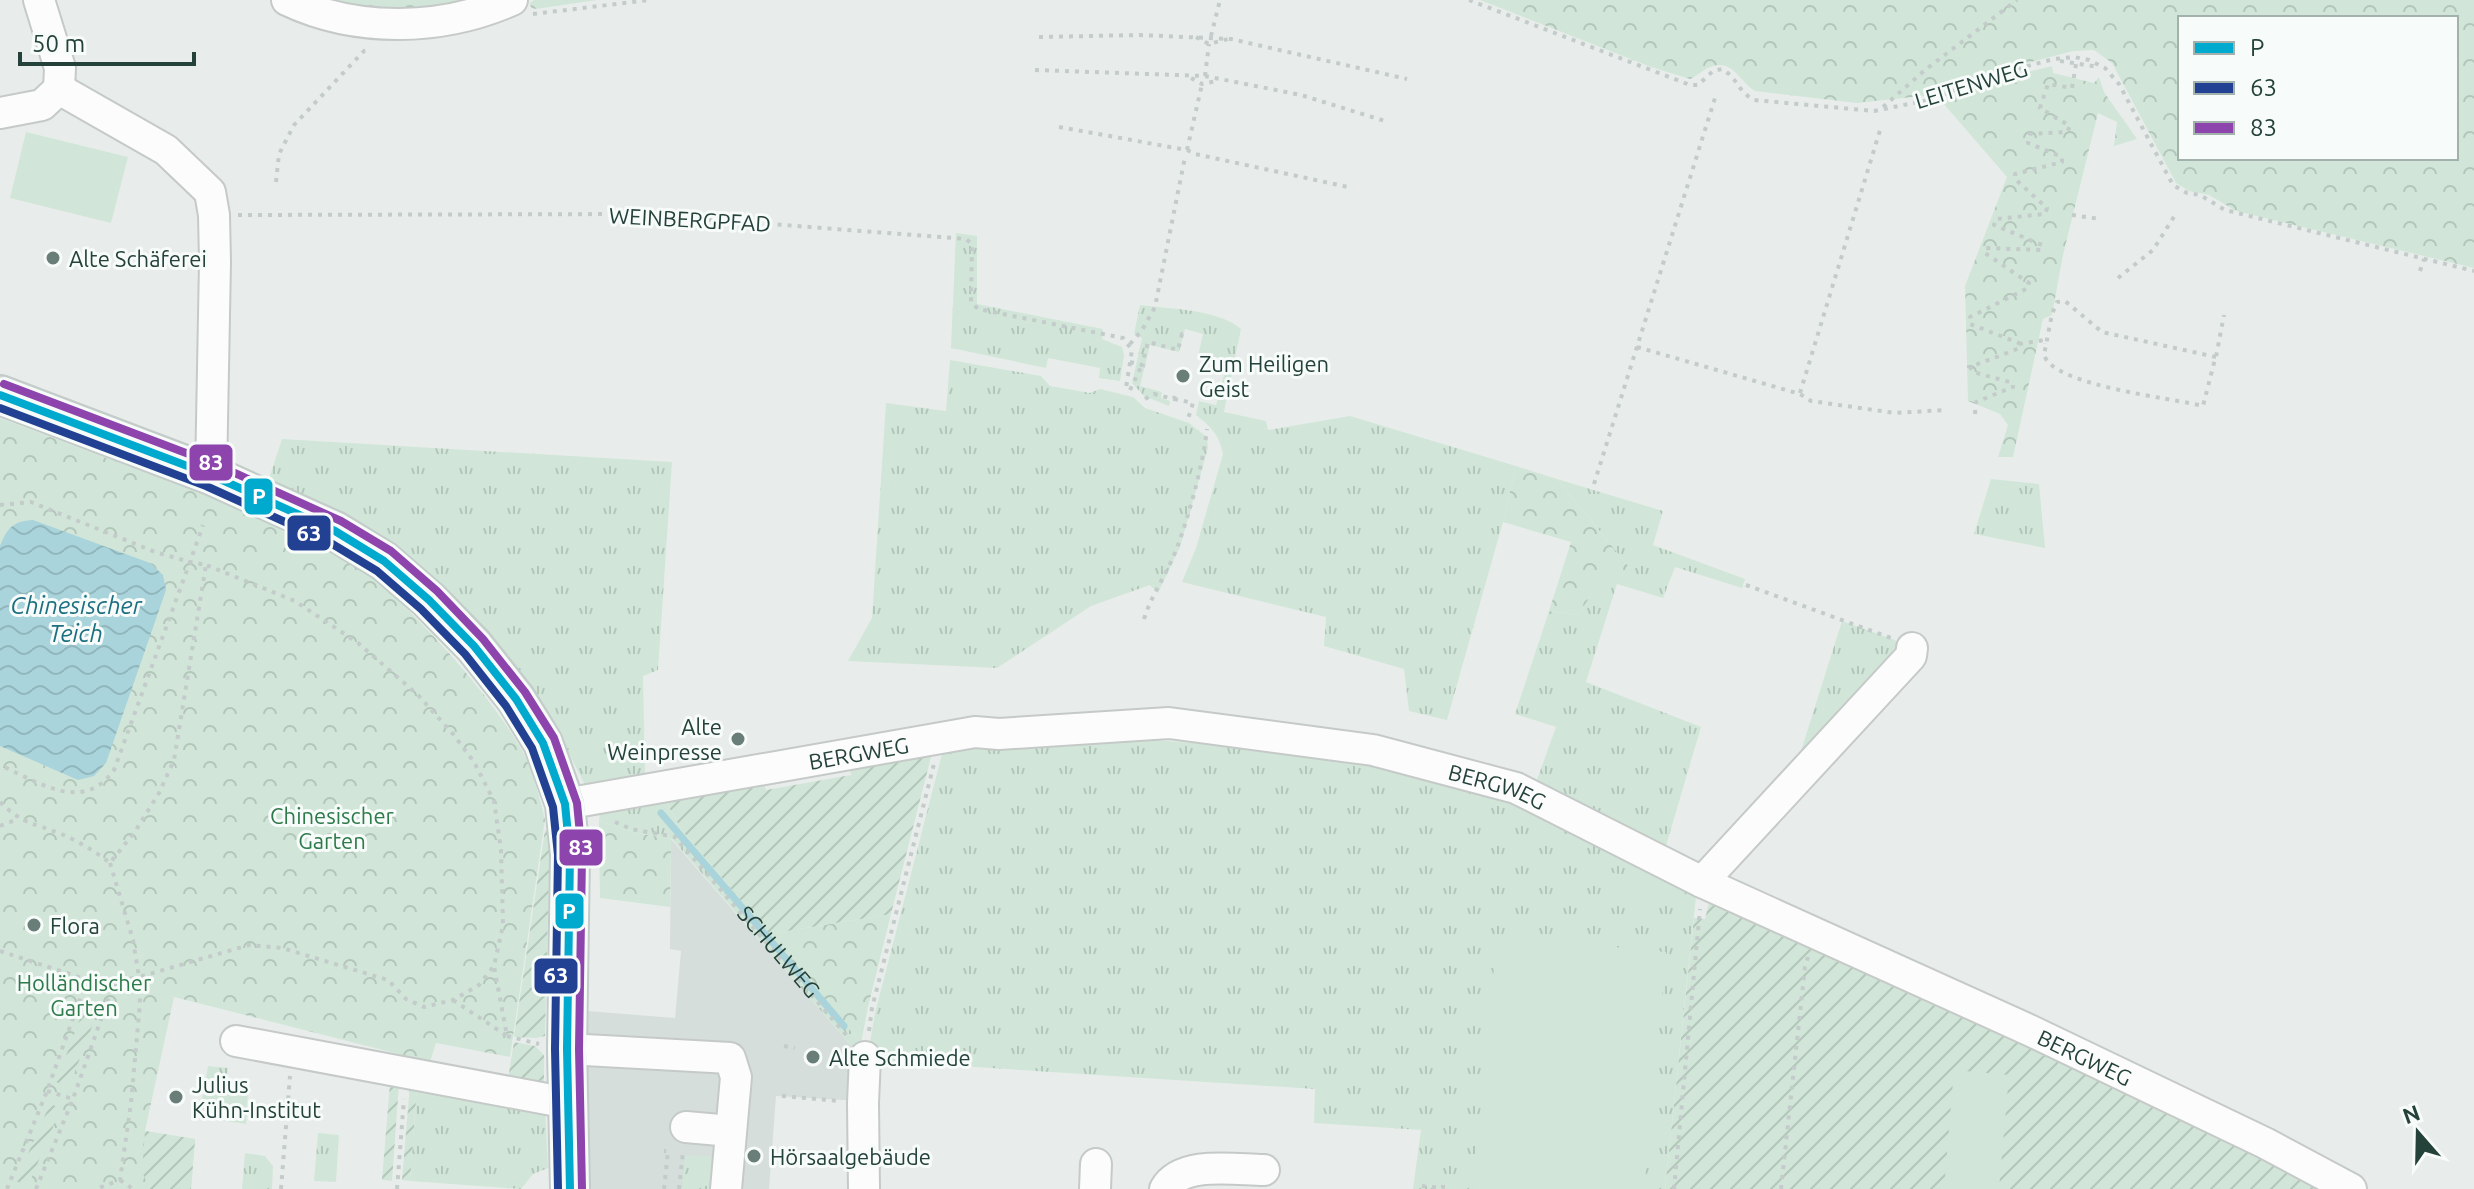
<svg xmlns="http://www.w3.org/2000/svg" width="2474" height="1189" font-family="Ubuntu,sans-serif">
<defs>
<pattern id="grass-tufts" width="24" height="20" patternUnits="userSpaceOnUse" patternTransform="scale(2)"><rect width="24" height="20" fill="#d1e6d8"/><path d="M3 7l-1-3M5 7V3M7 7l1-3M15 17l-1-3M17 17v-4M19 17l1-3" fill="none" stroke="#b3c6ba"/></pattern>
<pattern id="forest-crowns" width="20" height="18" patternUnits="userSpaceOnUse" patternTransform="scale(2)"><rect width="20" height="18" fill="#d1e6d8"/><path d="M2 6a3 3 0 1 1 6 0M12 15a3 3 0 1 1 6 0" fill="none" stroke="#b3c6ba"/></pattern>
<pattern id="garden-furrows" width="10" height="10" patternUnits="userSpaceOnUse" patternTransform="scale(2)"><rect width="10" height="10" fill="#d1e6d8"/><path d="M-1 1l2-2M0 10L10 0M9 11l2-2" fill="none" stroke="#b3c6ba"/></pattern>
<pattern id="water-waves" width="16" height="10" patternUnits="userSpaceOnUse" patternTransform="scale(2)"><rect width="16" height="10" fill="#a9d4db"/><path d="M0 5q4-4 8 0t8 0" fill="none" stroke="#91b7bd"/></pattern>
</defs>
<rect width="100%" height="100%" fill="#e8edeb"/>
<polygon fill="#d6dedb" points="671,839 855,1050 860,1101 776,1096 769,1189 587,1189 588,1011 675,1018 681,951 670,949"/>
<g fill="url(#grass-tufts)">
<polygon points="956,233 977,236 977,304 1103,329 1102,339 1122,347 1124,355 1120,381 1099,378 1100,368 1048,358 1046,368 951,348"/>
<path d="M1140 305C1168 309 1219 309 1241 329L1224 412 1266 421 1268 430 1350 416 1516 466 1503 522 1447 720 1409 711 1404 669 1324 646 1326 617 1182 582 1196 548 1223 454C1219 434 1211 427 1196 415L1199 401 1216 405 1227 364 1198 356 1203 334 1185 329 1179 352 1150 345 1140 386 1162 392 1161 398 1170 401 1169 406 1144 396 1132 383 1142 338 1134 334Z"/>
<polygon points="950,360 1041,376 1050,386 1090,393 1100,389 1133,397 1145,408 1189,423 1207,437 1208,448 1180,547 1158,593 1150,585 1091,606 997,668 848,661 872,618 886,403 946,411"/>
<polygon points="282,439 672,462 658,670 643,676 645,779 595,788 585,785 558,732 268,482"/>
<polygon points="1557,479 1663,511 1653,545 1745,579 1742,588 1675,567 1663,598 1617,584 1586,682 1701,727 1665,849 1703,869 1800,754 1842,621 1895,640 1902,653 1707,871 1534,788 1556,727 1515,714 1549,611 1578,615 1602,577 1620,577 1629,567"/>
<polygon points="1991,479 2039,484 2045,548 1974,534"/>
<polygon points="1130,738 1370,757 1521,805 1694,889 1696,896 1665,1189 1413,1189 1421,1130 1314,1123 1315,1089 867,1060 875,1013 942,754 947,746 974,742 982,750"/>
<polygon points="662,794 681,829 861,1043 855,1050 672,839 636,833 599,821 600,814 606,805"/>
<polygon points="208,1066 228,1068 226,1087 248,1090 246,1124 199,1117"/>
<polygon points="417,1085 545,1107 548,1168 533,1174 521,1189 410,1181"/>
<polygon points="318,1133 339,1135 336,1182 314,1181"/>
<polygon points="245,1153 265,1156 273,1166 272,1189 242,1189"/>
<polygon points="685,1155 717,1157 714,1189 682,1189"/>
</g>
<g fill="url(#forest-crowns)" fill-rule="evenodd">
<polygon points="308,0 480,0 411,15"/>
<polygon points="534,0 597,0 536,9 531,8 530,3"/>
<path d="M1480 0H2474V268L2236 211 2209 195 2189 191 2176 183 2112 63 2094 50 2073 51 1985 74 1931 95 1857 103 1755 91C1741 83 1733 60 1713 66 1704 68 1698 76 1690 79L1651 67ZM2180 18H2456V158H2180Z"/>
<polygon points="2052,66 2053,73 2094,83 2099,77 2104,92 2137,139 2114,146 2117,122 2098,113 2063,255 2052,315 2043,319 2013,457 1998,457 2008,425 2000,414 1968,401 1965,286 2007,177 1943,103 1988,82"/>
<path d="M0 418 189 489 199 493 201 489C252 510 304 531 350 561 403 596 496 699 525 756 534 776 540 798 545 820L510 1057 436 1043 430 1062 174 997 145 1131 195 1139 191 1189H0Z"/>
<polygon points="1516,466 1557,479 1629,567 1620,577 1602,578 1578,615 1549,611 1571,542 1503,522"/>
<polygon points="599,821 636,833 671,839 670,907 600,898"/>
<polygon points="891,914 868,1007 861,1043 769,934"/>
</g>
<g fill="url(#garden-furrows)">
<polygon points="932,753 891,914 769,934 681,829 662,794 762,777 766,790 851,775 849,761"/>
<polygon points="545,830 550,831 545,1036 536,1038 514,1037"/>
<polygon points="1710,899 2107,1074 2335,1189 1665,1189 1694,918 1705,919"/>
<polygon points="85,1006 98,1011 69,1087 56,1082"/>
<polygon points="514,1042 535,1046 544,1055 544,1091 508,1079"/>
<polygon points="390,1083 399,1083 392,1181 382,1180"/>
<polygon points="410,1084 417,1085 410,1181 402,1180"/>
<polygon points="50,1104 61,1108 28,1186 16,1181"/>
<polygon points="145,1131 195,1139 191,1189 150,1189 142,1172"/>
</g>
<g fill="#d1e6d8">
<polygon points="26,132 128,157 111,223 10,198"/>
<polygon points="1606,872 1662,880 1658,908 1602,902"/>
<polygon points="1497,936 1666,952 1644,1189 1473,1189"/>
<polygon points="1954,1070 2009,1075 1999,1189 1944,1189"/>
</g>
<path fill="url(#water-waves)" d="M33 520 150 563 163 575 166 590 106 763 94 776 78 780 0 746V546C7 528 13 521 33 520Z"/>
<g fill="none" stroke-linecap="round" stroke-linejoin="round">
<path stroke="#a9d4db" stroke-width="7" id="s1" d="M661 813 844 1026"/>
<g stroke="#c5cac8" stroke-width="34">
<g id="minor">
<polyline points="39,0 60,68 59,89"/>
<path d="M287 0C357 33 442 31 512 0"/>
<polyline points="59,89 166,150 210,192 214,215 215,262 211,475"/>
<polyline points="0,113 42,105 59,89"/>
<path id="s2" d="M565 804 975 732 999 734 1169 723 1373 750 1516 788 1702 882 2029 1030 2265 1143 2351 1189"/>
<polyline points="1702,882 1911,656 1912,648"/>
<polyline points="236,1041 568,1103"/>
<polyline points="567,1049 730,1058 736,1077 726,1189"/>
<polyline points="686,1127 731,1131"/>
<polyline points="864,1189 863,1103 865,1057"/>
<polyline points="1095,1189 1096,1164"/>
<path d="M1165 1189C1182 1160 1236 1170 1264 1170"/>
</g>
</g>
<g stroke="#c3ccc9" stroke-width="42">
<polyline id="major" points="0,395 211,475 335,531 384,561 429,600 474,646 516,699 543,743 565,804 570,855 567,1049 570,1189"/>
</g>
<g stroke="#c3ccca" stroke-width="4" stroke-dasharray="4 6" stroke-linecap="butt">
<path d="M1469 0 1690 85H1698L1713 71 1722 69C1738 78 1737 91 1754 100L1874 111 1934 99 1986 77 2054 59 2074 57 2089 60 2105 68 2119 84 2173 185 2187 193 2200 195 2225 210 2474 271"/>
<polyline points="533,14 649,0"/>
<polyline points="1211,36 1220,0"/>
<polyline points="1039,37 1140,35 1231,39 1407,79"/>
<polyline points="1196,37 1209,44 1228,39"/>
<polyline points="2060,61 2099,67"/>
<polyline points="1035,70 1205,76 1301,95 1385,121"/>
<polyline points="1205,76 1209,44"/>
<polyline points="1191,78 1202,84 1216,81"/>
<polyline points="1883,107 1925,70 2017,0"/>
<polyline points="1059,127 1187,150 1195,154 1348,187"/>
<polyline points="1187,150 1202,84"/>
<polyline points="276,182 279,154 294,125 364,51 370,50"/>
<polyline points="238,215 640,214 966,239 972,244 971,302 978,309 1123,338 1132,350 1126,388"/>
<polyline points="2072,215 2100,219"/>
<polyline points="2420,271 2424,259"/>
<polyline points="2118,278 2153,250 2177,212"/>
<polyline points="1130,344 1142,330 1155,307 1185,157"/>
<polyline points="2019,344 2045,340 2045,344"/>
<polyline points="1637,347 1800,394 1811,401 1895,413 1945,410"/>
<path d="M2216 357 2102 332 2065 301 2057 302 2052 314 2044 355C2054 386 2172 398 2203 406L2215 359 2216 357 2224 315"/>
<polyline points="1130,362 1142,365 1148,342 1178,350 1182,334 1184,335"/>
<polyline points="1130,390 1142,365 1145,366"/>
<polyline points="1800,393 1881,127"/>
<polyline points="1145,399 1154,394 1174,399 1175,395"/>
<polyline points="1174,399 1193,403 1188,419"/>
<polyline points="1975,414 1976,402 2013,387 2013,383 1973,372 1970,367 2020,348 2019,343 1970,324 1970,317 2028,288 2029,283 1985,253 1986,248 2041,250 2042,245 1994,225 1996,219 2045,214 2047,208 2015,179 2015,174 2062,162 2062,157 2028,143 2030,134 2067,132 2070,126 2040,108 2048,84 2072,88 2076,64"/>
<polyline points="1594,484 1715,98"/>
<path d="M0 505 31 502 155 552 190 562 114 770C83 814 38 782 0 765"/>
<polyline points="1746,585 1891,638"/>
<path d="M1144 619C1152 593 1169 571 1178 545 1190 512 1203 464 1207 429"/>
<path d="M0 802C22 824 34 823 61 834 78 841 95 851 110 863L136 830 159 793 174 760 206 565 190 562 203 525"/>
<polyline points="615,822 631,829 675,837 848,1037"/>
<polyline points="0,826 18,819"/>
<polyline points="110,863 133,940 139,977 249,945 282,948 388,980 406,999 424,1007 453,1000 479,985 494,966 503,925 501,850 494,801 474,762 453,734 418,695 358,643 295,601 206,565"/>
<polyline points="0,951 112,988 118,981 139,977 140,1003 131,1103 120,1180 96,1189"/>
<polyline points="453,1000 507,1036 494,966"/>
<polyline points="869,1031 872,1008 934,764"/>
<polyline points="507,1036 539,1044"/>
<polyline points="784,1046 795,1048"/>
<polyline points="47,1091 73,1099"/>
<polyline points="782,1096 839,1101"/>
<polyline points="120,1180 133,1189"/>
<polyline points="1422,1186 1443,1188 1443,1183"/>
<polyline points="7,1189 47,1091 86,982"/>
<polyline points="36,1189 73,1099 112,988"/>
<polyline points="281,1189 290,1076"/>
<polyline points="397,1189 404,1099"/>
<polyline points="664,1189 668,1151 664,1151"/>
<polyline points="679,1189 683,1152"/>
<polyline points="1674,1189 1700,909"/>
<polyline points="1781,1189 1805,967 1808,957"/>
</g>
<use href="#minor" stroke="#fcfcfc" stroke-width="30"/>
<use href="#major" stroke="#cfd7d5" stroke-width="38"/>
<g stroke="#f7fbf9" stroke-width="14">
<polyline id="bus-1" points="0,395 211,475 335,531 384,561 429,600 474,646 516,699 543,743 565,804 570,855 567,1049 570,1189"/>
</g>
<g stroke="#f7fbf9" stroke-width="14">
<polyline id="bus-2" points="0,408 206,486 329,542 377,571 421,609 465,654 506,706 532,748 553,807 558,855 555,1049 558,1189"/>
</g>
<g stroke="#f7fbf9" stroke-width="14">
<polyline id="bus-3" points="4,384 215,464 341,521 391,551 437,591 483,639 525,692 554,738 577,803 582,855 579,1049 582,1189"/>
</g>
<use href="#bus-1" stroke="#00a9ce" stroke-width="8"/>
<use href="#bus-2" stroke="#224193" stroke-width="8"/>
<use href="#bus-3" stroke="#8e44ad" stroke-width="8"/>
</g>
<g fill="#697e78" stroke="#f7fbf9" stroke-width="3">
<circle cx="53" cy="258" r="8"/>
<circle cx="1183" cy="376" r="8"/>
<circle cx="738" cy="739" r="8"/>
<circle cx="34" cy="925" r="8"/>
<circle cx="813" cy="1057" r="8"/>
<circle cx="176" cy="1097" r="8"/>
<circle cx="754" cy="1156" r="8"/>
</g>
<g text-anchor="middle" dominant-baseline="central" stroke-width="6" stroke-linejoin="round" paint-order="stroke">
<g font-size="22" fill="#24423a" stroke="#f7fbf9">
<text transform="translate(1971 84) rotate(-17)">LEITENWEG</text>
<text transform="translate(690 219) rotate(3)">WEINBERGPFAD</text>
<text stroke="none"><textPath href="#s2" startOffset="298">BERGWEG</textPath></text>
<text stroke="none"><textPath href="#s2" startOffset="946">BERGWEG</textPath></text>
<text stroke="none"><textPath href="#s1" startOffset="182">SCHULWEG</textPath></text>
<text stroke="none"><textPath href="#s2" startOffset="1594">BERGWEG</textPath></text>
</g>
<g font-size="22" fill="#24423a" stroke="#f7fbf9" text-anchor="start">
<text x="69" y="258">Alte Schäferei</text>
<text x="1199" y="363">Zum Heiligen<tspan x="1199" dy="25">Geist</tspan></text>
<text x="722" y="726" text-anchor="end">Alte<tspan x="722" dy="25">Weinpresse</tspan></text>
<text x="50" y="925">Flora</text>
<text x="829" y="1057">Alte Schmiede</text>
<text x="192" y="1084">Julius<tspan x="192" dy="25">Kühn-Institut</tspan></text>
<text x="770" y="1156">Hörsaalgebäude</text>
</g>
<g font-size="22" fill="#2d7a4b" stroke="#f7fbf9">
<text x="332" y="815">Chinesischer<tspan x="332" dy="25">Garten</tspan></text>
<text x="84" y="982">Holländischer<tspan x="84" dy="25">Garten</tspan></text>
</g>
<g font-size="24" font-style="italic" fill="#1c6f80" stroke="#f7fbf9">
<text x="76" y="605">Chinesischer<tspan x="76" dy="28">Teich</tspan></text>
</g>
</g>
<g stroke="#f7fbf9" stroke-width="3">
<rect x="188" y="443" width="46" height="39" rx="8" fill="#8e44ad"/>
<rect x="243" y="477" width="31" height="39" rx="8" fill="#00a9ce"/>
<rect x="286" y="514" width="46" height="38" rx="8" fill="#224193"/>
<rect x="558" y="828" width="46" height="39" rx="8" fill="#8e44ad"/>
<rect x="554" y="892" width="31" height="38" rx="8" fill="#00a9ce"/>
<rect x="533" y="957" width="46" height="38" rx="8" fill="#224193"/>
</g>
<g font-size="22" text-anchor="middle" font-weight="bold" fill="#fff">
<text x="211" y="470">83</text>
<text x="259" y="504">P</text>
<text x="309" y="541">63</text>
<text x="581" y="855">83</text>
<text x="569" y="919">P</text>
<text x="556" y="983">63</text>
</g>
<rect x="2178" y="16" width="280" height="144" fill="#f7fbf9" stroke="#a3b1ad" stroke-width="2"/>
<rect x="2194" y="42" width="40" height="12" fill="#00a9ce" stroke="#a3b1ad" stroke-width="2"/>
<text x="2250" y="56" font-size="24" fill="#24423a">P</text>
<rect x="2194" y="82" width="40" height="12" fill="#224193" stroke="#a3b1ad" stroke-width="2"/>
<text x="2250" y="96" font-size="24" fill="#24423a">63</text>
<rect x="2194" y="122" width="40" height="12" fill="#8e44ad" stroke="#a3b1ad" stroke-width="2"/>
<text x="2250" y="136" font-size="24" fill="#24423a">83</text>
<g transform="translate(2418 1133) rotate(340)" stroke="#f7fbf9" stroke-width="6" paint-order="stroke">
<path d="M0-6L14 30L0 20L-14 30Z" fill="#24423a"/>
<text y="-12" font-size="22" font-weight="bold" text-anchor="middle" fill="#24423a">N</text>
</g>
<path d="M20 52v12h174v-12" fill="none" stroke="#24423a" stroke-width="4"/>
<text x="32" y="52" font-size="24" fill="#24423a" stroke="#f7fbf9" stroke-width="6" paint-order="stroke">50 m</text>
</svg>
